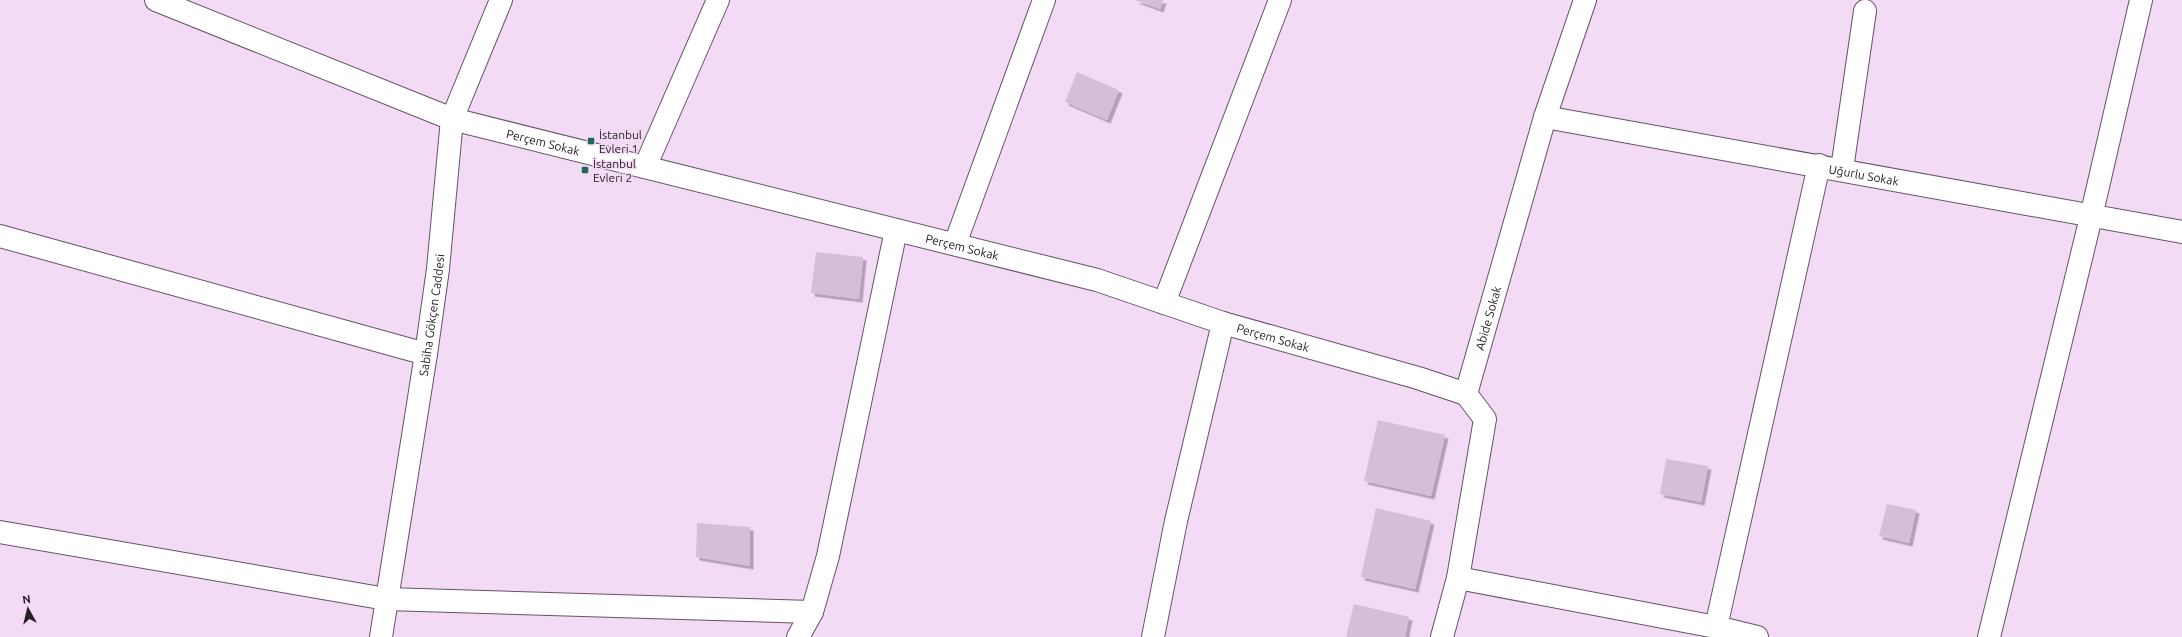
<svg xmlns="http://www.w3.org/2000/svg" width="2182" height="637" font-family="Ubuntu,sans-serif">
<defs>
<filter id="shadow"><feDropShadow dx="3.5" dy="3.5" stdDeviation="0" flood-color="#0004"/></filter>
</defs>
<rect width="100%" height="100%" fill="#f3daf5"/>
<g fill="#d7bed8" filter="url(#shadow)">
<polygon points="1135,0 1163,0 1160,9"/>
<polygon points="1077,72 1119,90 1107,120 1065,102"/>
<polygon points="816,252 863,257 859,299 811,293"/>
<polygon points="1378,420 1445,435 1431,496 1364,481"/>
<polygon points="1666,459 1708,466 1701,502 1660,494"/>
<polygon points="1887,504 1916,510 1909,543 1879,536"/>
<polygon points="1376,508 1431,521 1415,589 1361,577"/>
<polygon points="697,523 750,527 750,566 696,557"/>
<polygon points="1354,604 1409,617 1405,637 1346,637"/>
</g>
<g fill="none" stroke-linecap="round" stroke-linejoin="round">
<g stroke="#675268" stroke-width="24">
<g id="minor">
<path id="s1" d="M156 0 452 119 1097 280 1223 323 1418 378 1466 394"/>
<path id="s2" d="M1545 117 2182 232"/>
<polyline points="645,167 718,0"/>
<polyline points="1842,169 1865,11"/>
<polyline points="0,236 426,354"/>
<polyline points="955,244 1044,0"/>
<polyline points="1164,303 1280,0"/>
<path id="s3" d="M1466 394 1545 117 1585 0"/>
<polyline points="0,532 386,599 812,612"/>
<polyline points="1458,578 1716,627 1757,637"/>
<polyline points="1716,627 1819,165"/>
<path id="s4" d="M381 637 426 354 438 269 452 119 501 0"/>
<polyline points="798,637 812,612 828,556 896,230"/>
<polyline points="1153,637 1176,521 1223,323"/>
<polyline points="1442,637 1458,578 1485,419 1466,394"/>
<polyline points="1989,637 2091,217 2141,0"/>
</g>
</g>
<use href="#minor" stroke="#fff" stroke-width="22"/>
</g>
<g fill="#236758" stroke="#f3daf5" stroke-width="1.5">
<rect x="587" y="137" width="8" height="8" rx="2"/>
<rect x="581" y="166" width="8" height="8" rx="2"/>
</g>
<g text-anchor="middle" dominant-baseline="central" stroke-width="3" stroke-linejoin="round" paint-order="stroke">
<g font-size="12" fill="#292029" stroke="#f3daf5" text-anchor="start">
<text x="599" y="134">İstanbul<tspan x="599" dy="14">Evleri 1</tspan></text>
<text x="593" y="163">İstanbul<tspan x="593" dy="14">Evleri 2</tspan></text>
</g>
<g font-size="12" fill="#292029" stroke="#f3daf5">
<text stroke="none"><textPath href="#s1" startOffset="413">Perçem Sokak</textPath></text>
<text stroke="none"><textPath href="#s2" startOffset="324">Uğurlu Sokak</textPath></text>
<text stroke="none"><textPath href="#s1" startOffset="845">Perçem Sokak</textPath></text>
<text stroke="none"><textPath href="#s4" startOffset="326">Sabiha Gökçen Caddesi</textPath></text>
<text stroke="none"><textPath href="#s3" startOffset="79">Abide Sokak</textPath></text>
<text stroke="none"><textPath href="#s1" startOffset="1169">Perçem Sokak</textPath></text>
</g>
</g>
<g transform="translate(28 609) rotate(352)" stroke="#f3daf5" stroke-width="3" paint-order="stroke">
<path d="M0-3L7 15L0 10L-7 15Z" fill="#292029"/>
<text y="-6" font-size="11" font-weight="bold" text-anchor="middle" fill="#292029">N</text>
</g>
</svg>
